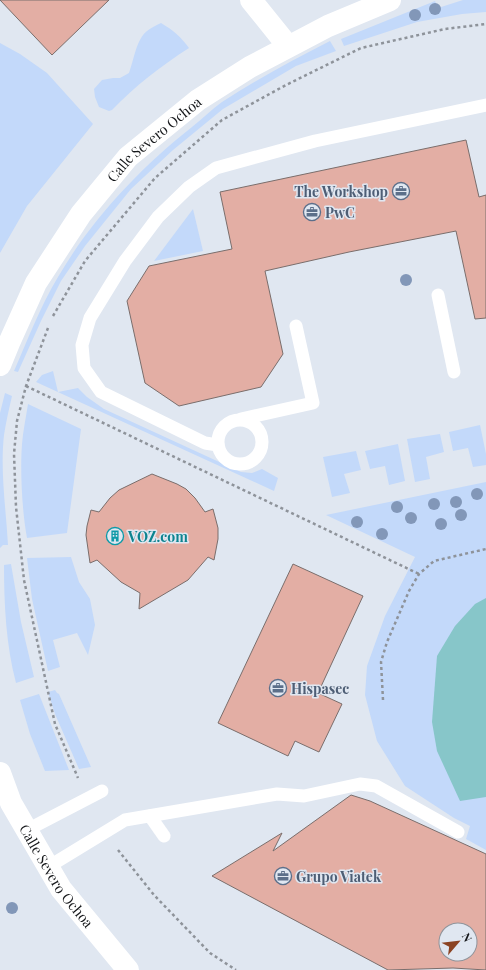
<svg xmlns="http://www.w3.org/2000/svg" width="486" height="970" font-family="'Playfair Display',serif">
<rect width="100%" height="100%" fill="#e0e7f1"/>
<g fill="#c3d9fa">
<polygon points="463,0 486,0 486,12 462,14 417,22 344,46 341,39 435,1 438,8"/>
<path d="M161 23C173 30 181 37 189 48 161 66 135 86 112 110L109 111 99 107 95 97 94 89 102 80 113 78H120L129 73C134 60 136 40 147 31 151 28 156 25 161 23Z"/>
<path d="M330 41 336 51 296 66 223 109 173 150 131 189 85 246 61 281 41 321 18 372 14 371C28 339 40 307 58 277 92 219 139 169 192 127 202 119 212 109 222 102 257 79 293 60 330 41Z"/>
<polygon points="0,43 20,54 47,73 93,124 27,206 0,253"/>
<polygon points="193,209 203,251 154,261"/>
<polygon points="53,371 58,392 78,388 87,397 104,409 241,472 252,473 262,469 278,478 274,491 36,382 42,375"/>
<path d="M5 393 12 396C9 409 6 422 4 435 0 471 6 509 8 545H3L0 548V413Z"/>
<path d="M28 404 81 429 67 533 27 538C22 511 20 471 22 444 23 431 26 417 28 404Z"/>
<polygon points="480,425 486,454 486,465 473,467 468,448 453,451 449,432"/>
<polygon points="440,434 444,452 426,457 430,479 415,482 407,439"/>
<polygon points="398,444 405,481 389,485 385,466 370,469 365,451"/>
<polygon points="356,451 361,470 344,474 350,493 332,497 323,457"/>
<polygon points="486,482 486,796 484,797 486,797 486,850 466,839 470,826 454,818 405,786 377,741 365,695 367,666 385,616 415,557 326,515"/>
<polygon points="71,557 79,582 90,599 95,625 88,655 77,633 53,640 60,667 48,671 32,599 27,558"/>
<path d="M11 564 21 622 34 677 16 683C6 645 4 604 4 565Z"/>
<polygon points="55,690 57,693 59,694 91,767 79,769 55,714 48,692"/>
<polygon points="39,694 69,770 45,771 30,734 20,700"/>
</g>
<polygon fill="#87c6c9" points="486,598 486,797 460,801 437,751 432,722 437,656 455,626 475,604"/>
<g fill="#e3aea4" stroke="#7a6e6c" fill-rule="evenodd">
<polygon points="0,0 109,0 52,55"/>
<polygon points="466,140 479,197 486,195 486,318 475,319 456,231 349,252 265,271 283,354 261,387 179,406 145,383 127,301 149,266 232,249 220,192"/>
<polygon points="152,474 177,484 186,489 195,498 205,512 213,509 218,528 218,539 214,560 208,557 188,580 139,609 140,593 121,582 97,560 90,563 86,535 87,526 91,510 99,512 110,498 119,490"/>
<polygon points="293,564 363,596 318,693 342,704 319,752 295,741 288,756 218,723"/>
<path d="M351 795 370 801 486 854V970L453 968 388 970 212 876 282 833 273 851ZM446 930H470V954H446Z"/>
</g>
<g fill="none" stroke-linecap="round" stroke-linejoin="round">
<g stroke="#8e939a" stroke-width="2.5" stroke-dasharray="3 3" stroke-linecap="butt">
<polyline points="53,316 85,261 155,178 222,120 286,85 361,48 445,29 486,24"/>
<polyline points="48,328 26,386 17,421 14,454 16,507 24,580 55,724 78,778"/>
<polyline points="26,386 419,574"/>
<polyline points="383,700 381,662 387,642 409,591 419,574 434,561 486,549"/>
<polyline points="118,850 154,895 210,953 236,970"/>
</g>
<g stroke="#fff" stroke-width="13">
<polyline points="438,295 454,372"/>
<polyline points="241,419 313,403 296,326"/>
<circle cx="240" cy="442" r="22"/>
<polyline points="218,445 205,443 101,392 84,368 82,345 90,318 125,261 158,217 189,187 216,168 315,141 486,105"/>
<polyline points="150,816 164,836"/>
<polyline points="27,830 102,791"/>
<polyline points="48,867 125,820 277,794 304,796 360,784 376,786 458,832"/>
</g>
<g stroke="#fff" stroke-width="22">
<polyline points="251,0 288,46"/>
<path id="s1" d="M0 365 9 343 36 283 81 214 128 157 198 100 250 67 328 26 390 0"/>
<path id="s2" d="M0 773 11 803 61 889 128 970"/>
</g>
</g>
<g fill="#8297b8">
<circle cx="435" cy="9" r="6"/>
<circle cx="415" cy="15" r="6"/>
<circle cx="406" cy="280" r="6"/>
<circle cx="477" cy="494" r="6"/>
<circle cx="456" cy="502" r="6"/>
<circle cx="434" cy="504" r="6"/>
<circle cx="397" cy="507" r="6"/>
<circle cx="461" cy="515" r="6"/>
<circle cx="411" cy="518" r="6"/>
<circle cx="357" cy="522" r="6"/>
<circle cx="441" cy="524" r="6"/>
<circle cx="382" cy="534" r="6"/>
<circle cx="12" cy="908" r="6"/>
</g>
<defs>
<g id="office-ring" transform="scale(0.9)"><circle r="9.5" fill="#e0e7f1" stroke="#5c6f8a" stroke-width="1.5"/><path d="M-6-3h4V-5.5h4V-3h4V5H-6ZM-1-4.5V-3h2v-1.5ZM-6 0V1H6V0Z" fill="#5c6f8a"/></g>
<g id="building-ring" transform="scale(0.9)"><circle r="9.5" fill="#e0e7f1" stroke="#0f9aa8" stroke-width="1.5"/><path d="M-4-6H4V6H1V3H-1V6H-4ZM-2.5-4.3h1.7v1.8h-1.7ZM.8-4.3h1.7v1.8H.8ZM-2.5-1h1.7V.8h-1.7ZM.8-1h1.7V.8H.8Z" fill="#0f9aa8"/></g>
</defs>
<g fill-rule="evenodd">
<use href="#office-ring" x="401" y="191"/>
<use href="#office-ring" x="312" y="212"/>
<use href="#building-ring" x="115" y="536"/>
<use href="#office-ring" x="278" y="688"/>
<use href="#office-ring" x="283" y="876"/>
</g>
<g text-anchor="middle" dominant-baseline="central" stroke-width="3" stroke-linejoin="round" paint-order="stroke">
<g font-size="14" fill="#15171a" stroke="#e0e7f1">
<text stroke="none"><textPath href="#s1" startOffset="277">Calle Severo Ochoa</textPath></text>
<text stroke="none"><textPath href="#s2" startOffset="118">Calle Severo Ochoa</textPath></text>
</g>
<g font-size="14" font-weight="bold" fill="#4e5e75" stroke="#e0e7f1" text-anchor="start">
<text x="388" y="191" text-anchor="end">The Workshop</text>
<text x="325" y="212">PwC</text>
<text x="291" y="688">Hispasec</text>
<text x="296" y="876">Grupo Viatek</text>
</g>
<g font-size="14" font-weight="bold" fill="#0d838f" stroke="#e0e7f1" text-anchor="start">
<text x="128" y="536">VOZ.com</text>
</g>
</g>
<g transform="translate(458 942) rotate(62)"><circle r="19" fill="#e0e7f1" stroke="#8f949b"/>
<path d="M0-3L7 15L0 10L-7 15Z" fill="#8b4323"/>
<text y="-6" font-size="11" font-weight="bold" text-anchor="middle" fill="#15171a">N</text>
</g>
</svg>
